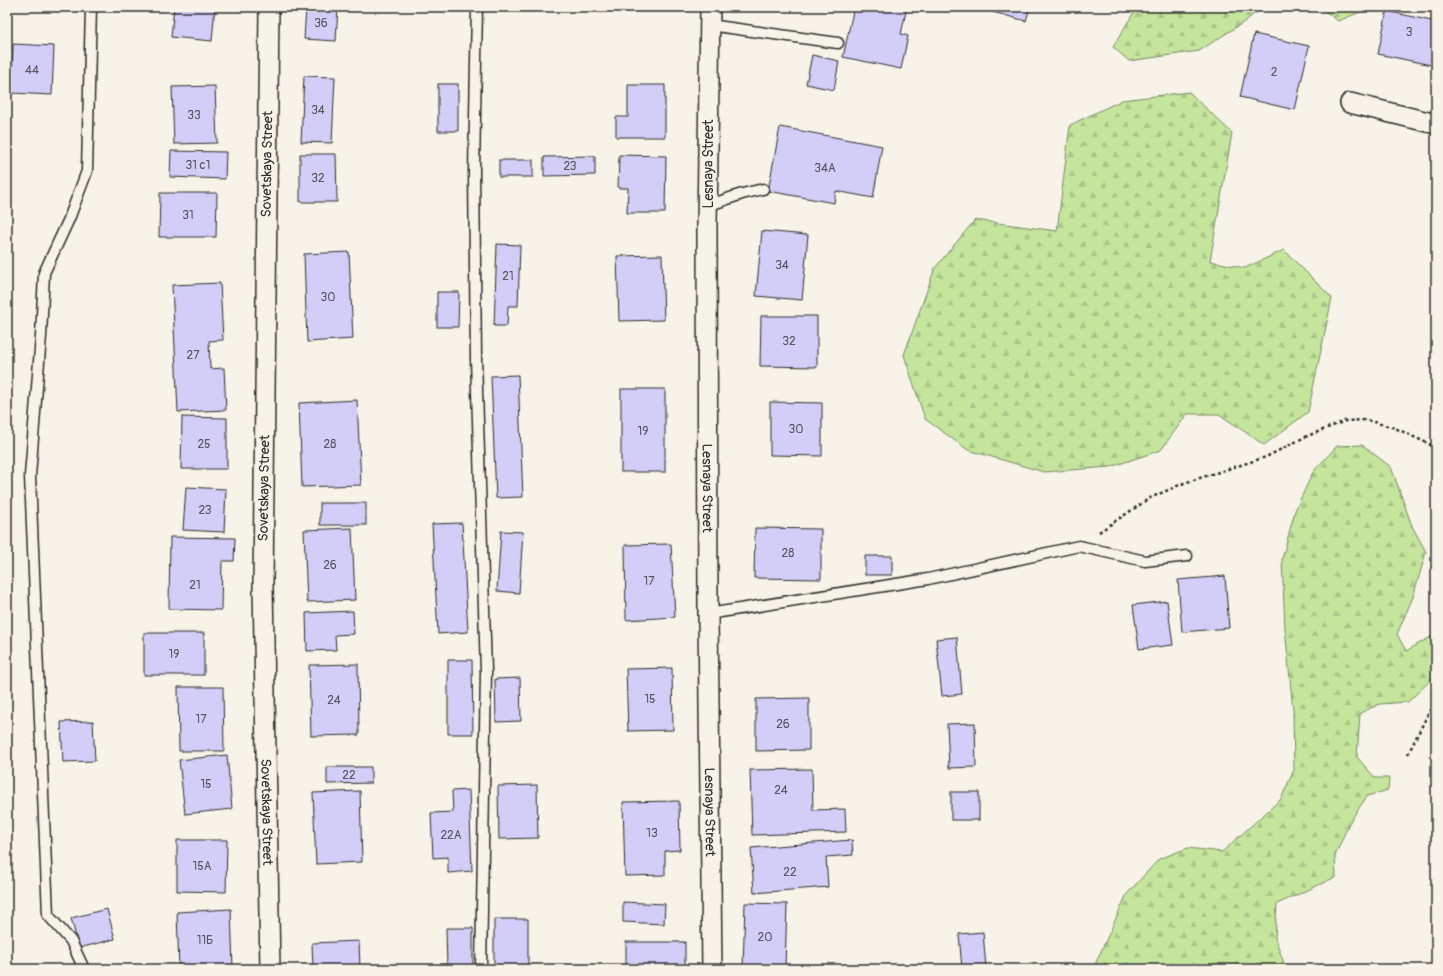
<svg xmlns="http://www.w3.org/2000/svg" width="1443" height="976" font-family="Pangolin,sans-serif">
<defs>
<pattern id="forest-firs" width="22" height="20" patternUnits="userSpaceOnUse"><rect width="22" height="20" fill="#c5e59d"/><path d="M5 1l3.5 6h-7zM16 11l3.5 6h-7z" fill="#a9c587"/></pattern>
</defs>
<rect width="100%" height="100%" fill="#f7f3e8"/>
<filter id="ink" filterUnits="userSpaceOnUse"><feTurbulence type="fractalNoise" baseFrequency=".025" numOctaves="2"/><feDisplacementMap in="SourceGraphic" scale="8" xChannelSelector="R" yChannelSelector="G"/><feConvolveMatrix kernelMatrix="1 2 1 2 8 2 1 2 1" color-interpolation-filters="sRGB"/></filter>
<g filter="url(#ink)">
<g fill="url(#forest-firs)" stroke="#788864">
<polygon points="1137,7 1263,7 1244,22 1199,51 1129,61 1113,47"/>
<polygon points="1320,7 1373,7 1338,21"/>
<polygon points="1189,92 1232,133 1210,261 1245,268 1284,250 1332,298 1308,412 1264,445 1219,414 1187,414 1161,450 1110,467 1044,472 968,450 925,419 904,355 935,268 975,220 1057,231 1070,125 1122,100"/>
<polygon points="1362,445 1391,467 1412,526 1426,552 1413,597 1397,634 1406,651 1436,634 1436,674 1435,676 1408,702 1380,704 1360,713 1357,757 1375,778 1389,778 1388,790 1367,796 1349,823 1335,856 1336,877 1277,904 1275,938 1286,969 1093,969 1127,894 1159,859 1188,848 1222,852 1281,799 1294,770 1293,710 1285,628 1282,559 1295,511 1313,472 1337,446"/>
</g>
<g fill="#d2cef7" stroke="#2b2b2b">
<polygon points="174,7 215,7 212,41 171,37"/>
<polygon points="306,7 338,7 336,41 304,39"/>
<polygon points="854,7 907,7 901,34 908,36 901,69 843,57"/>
<polygon points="974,7 1030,7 1026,21"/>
<polygon points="1387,11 1436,22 1436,42 1431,65 1378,54"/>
<polygon points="1254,34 1309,46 1295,110 1240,97"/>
<polygon points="13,44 54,46 52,95 11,93"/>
<polygon points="812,55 839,61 834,90 806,84"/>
<polygon points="304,76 335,77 332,143 301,142"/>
<rect x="438" y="84" width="20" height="47"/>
<polygon points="628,85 665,85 665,137 616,137 616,117 628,117"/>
<polygon points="215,86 217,143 174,144 172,87"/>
<polygon points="780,127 882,146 873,198 836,191 834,203 768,191"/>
<polygon points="171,151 226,152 225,179 170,177"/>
<polygon points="300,154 336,154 337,202 300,202"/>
<polygon points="619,155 666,156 665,213 627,213 628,188 618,188"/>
<polygon points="595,156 595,175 544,176 544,157"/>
<rect x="499" y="160" width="34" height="17"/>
<polygon points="160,193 217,193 216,237 159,237"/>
<polygon points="762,231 808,235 802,300 756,296"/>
<polygon points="497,244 520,245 518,306 508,306 507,326 494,326"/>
<polygon points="349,252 353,339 307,342 304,254"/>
<polygon points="662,255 664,320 619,321 617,256"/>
<polygon points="220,283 223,340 209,341 210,369 224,368 226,410 178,412 172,285"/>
<polygon points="437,292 459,292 458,327 437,327"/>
<polygon points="761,316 817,316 817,367 760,366"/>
<polygon points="518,375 523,497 496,498 491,376"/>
<rect x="621" y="389" width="44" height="83"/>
<polygon points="357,400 361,485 302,487 299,403"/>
<polygon points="770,402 822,403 822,456 770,455"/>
<polygon points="182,417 227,418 227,469 181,469"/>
<polygon points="186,487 226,489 224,532 183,530"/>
<rect x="320" y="503" width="46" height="22"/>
<polygon points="462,523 468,632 438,634 432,524"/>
<polygon points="352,528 355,600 307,602 304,530"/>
<polygon points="755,528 821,529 821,579 754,578"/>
<polygon points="501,531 523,532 519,593 497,591"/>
<polygon points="170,537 235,538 234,561 222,561 221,610 169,609"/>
<polygon points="671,544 675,617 626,620 625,545"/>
<rect x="865" y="556" width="27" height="19"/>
<polygon points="1225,576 1229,628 1182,632 1178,580"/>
<polygon points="1167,601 1173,645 1139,649 1133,605"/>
<polygon points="353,611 354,634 335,635 336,650 307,651 306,613"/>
<rect x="144" y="633" width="60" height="42"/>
<polygon points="957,637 962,694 942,696 936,639"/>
<polygon points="448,660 472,660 473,734 448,734"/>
<polygon points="358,664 359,735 311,736 309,665"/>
<polygon points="672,668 673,730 628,731 626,669"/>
<polygon points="520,678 521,721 496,722 495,679"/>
<polygon points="178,687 223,687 224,751 179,751"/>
<polygon points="809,698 809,750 756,751 756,699"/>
<polygon points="93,721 95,761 63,762 61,722"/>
<polygon points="975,723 976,767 949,768 947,724"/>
<polygon points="227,755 232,809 185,814 179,760"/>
<polygon points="327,767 371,767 371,783 327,784"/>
<polygon points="812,769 813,810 845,809 846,832 752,835 750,770"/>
<polygon points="537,785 538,838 499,839 498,786"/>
<polygon points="469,790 472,871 448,873 448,857 433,858 431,813 453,812 452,791"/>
<polygon points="360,791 362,862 316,864 313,793"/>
<rect x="951" y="792" width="28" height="28"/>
<polygon points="679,801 680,850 665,851 665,875 625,876 623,802"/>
<polygon points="177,840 227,840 226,892 177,891"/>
<polygon points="852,840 853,855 826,857 828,887 754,893 751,848"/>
<polygon points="623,902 665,904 664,924 623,922"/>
<polygon points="745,903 787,904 785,969 743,969"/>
<polygon points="107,909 115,939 79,948 71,918"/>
<polygon points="231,909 233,969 179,969 177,912"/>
<polygon points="494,919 528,919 528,967 494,968"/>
<polygon points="446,928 473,928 473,969 447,969"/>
<polygon points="983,932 986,968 962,969 959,934"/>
<polygon points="359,941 360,969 313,969 312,943"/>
<rect x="626" y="942" width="59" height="27"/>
</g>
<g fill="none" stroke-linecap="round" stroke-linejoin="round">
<g stroke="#2b2b2b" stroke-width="13">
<g id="lane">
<polyline points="477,7 474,172 476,359 486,671 481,969"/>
<polyline points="709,25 838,43"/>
<polyline points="707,206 742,194 763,189"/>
<polyline points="708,614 928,579 1079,546 1145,561 1187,556"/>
<polyline points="84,969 71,941 48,915 30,476 41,336 44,273 69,219 87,171 91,7"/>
</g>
</g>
<g stroke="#2b2b2b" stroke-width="22">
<g id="street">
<path id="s1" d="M269 7 263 586 270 969"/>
<path id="s2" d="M710 7 707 225 708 614 712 969"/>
<polyline points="1350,103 1436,124"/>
</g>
</g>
<g stroke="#2b2b2b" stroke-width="2.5" stroke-dasharray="3 3" stroke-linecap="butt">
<polyline points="1099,532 1150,498 1184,483 1266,457 1305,437 1345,421 1366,420 1395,428 1431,445 1436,451"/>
<polyline points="1408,754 1436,698"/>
</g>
<use href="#lane" stroke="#f7f3e8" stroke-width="10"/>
<use href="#street" stroke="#f7f3e8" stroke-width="19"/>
</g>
</g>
<g text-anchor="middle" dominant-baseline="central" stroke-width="3" stroke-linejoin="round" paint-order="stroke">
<g font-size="12" fill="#55545e">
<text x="321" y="23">36</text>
<text x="1409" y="32">3</text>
<text x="32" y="70">44</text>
<text x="1274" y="72">2</text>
<text x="318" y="110">34</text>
<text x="194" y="115">33</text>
<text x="198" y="165">31 с1</text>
<text x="570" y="166">23</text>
<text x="825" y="168">34А</text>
<text x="318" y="178">32</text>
<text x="188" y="215">31</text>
<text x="782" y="265">34</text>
<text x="508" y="276">21</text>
<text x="328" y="297">30</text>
<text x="789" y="341">32</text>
<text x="193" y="355">27</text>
<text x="796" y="429">30</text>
<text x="643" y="431">19</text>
<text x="204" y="444">25</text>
<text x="330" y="444">28</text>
<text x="205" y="510">23</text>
<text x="788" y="553">28</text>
<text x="330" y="565">26</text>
<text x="649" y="581">17</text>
<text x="195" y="585">21</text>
<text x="174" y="654">19</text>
<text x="650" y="699">15</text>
<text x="334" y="700">24</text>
<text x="201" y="719">17</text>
<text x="783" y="724">26</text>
<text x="349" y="775">22</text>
<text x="206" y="784">15</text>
<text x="781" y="790">24</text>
<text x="652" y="833">13</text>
<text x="451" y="835">22А</text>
<text x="202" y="866">15А</text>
<text x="790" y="872">22</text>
<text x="765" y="937">20</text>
<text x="205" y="940">11Б</text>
</g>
<g font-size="14" fill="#2b2b2b" stroke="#f7f3e8">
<text transform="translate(267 164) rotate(-89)">Sovetskaya Street</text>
<text transform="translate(708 164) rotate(-90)">Lesnaya Street</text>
<text transform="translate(264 488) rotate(-89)">Sovetskaya Street</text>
<text stroke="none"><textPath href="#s2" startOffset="481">Lesnaya Street</textPath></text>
<text stroke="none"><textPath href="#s1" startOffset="805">Sovetskaya Street</textPath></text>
<text stroke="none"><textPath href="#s2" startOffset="805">Lesnaya Street</textPath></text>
</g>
</g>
<rect width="1443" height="976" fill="none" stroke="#f7f3e8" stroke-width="24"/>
<rect x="12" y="12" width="1419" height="952" fill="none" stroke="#2b2b2b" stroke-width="1.5" filter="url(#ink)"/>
</svg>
